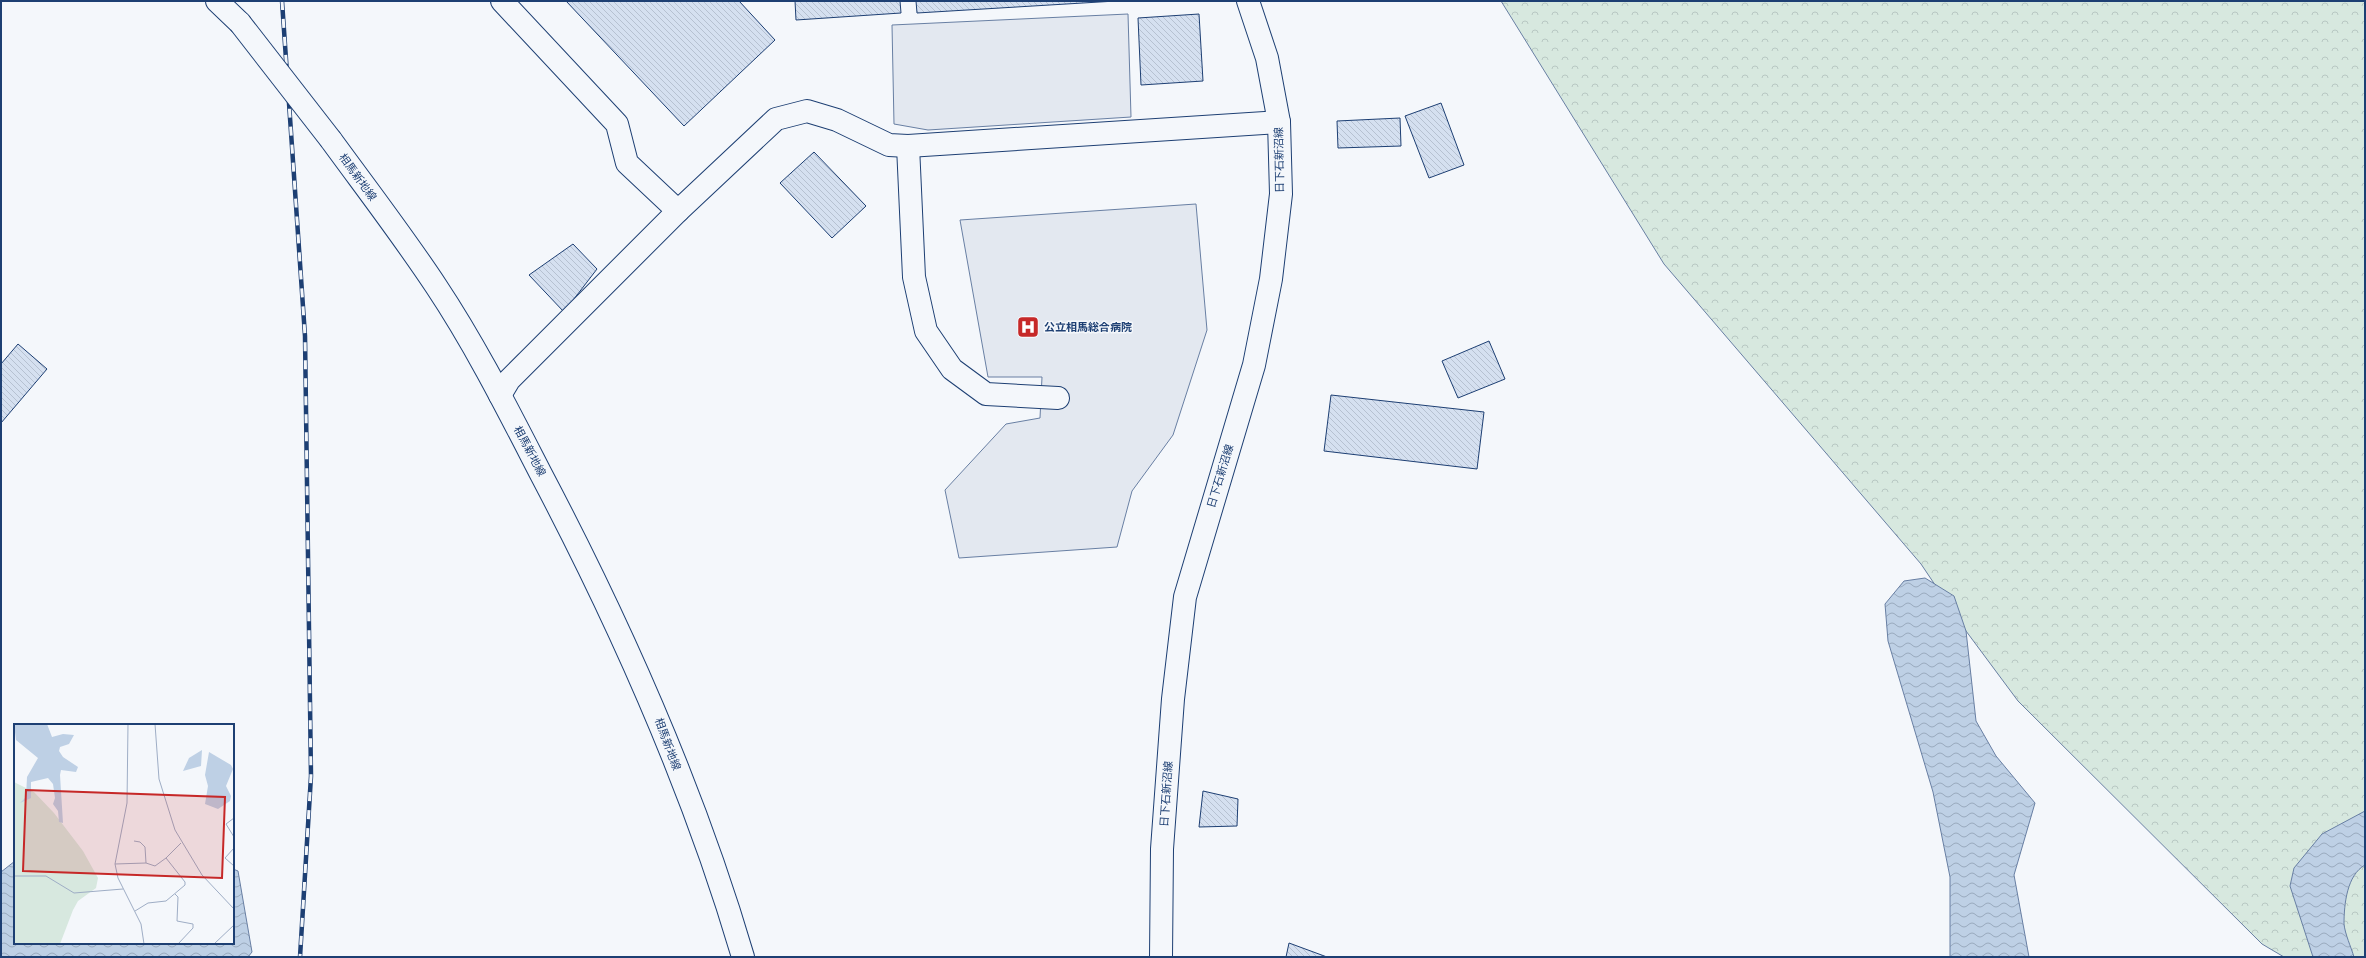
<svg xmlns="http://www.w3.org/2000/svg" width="2366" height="958" font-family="Inter,'Noto Sans JP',sans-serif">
<defs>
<pattern id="forest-crowns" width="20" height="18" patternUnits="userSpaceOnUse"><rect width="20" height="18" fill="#d7e8df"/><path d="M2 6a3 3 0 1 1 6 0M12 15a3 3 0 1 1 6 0" fill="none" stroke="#b8c8c3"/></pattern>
<pattern id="water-waves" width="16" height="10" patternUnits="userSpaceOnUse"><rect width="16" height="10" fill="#bed0e5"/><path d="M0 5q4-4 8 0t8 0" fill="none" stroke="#9aaabe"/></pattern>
<pattern id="building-back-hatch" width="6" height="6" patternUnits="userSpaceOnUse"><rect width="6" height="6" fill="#d5e0f0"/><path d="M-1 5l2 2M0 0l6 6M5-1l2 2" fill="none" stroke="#b6c1d1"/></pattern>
</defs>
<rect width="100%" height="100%" fill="#f4f7fb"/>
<polygon fill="url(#forest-crowns)" stroke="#687fa3" points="1501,1 2365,1 2365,957 2284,957 2262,944 2018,701 1966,631 1921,564 1664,264"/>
<g fill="#e3e8f0" stroke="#687fa3">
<polygon points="1128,14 1131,117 928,130 894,124 892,25"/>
<polygon points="1196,204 1207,330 1173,435 1132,491 1117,547 959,558 945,490 1006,424 1040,418 1042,377 988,377 960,220"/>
</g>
<g fill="url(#water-waves)" stroke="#687fa3">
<polygon points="1925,578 1954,596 1966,631 1976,721 1996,756 2035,803 2014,875 2029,957 1950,957 1950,877 1933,792 1888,641 1885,604 1904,581"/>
<path d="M2365 811V865C2347 875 2344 904 2344 924 2345 934 2351 947 2354 957H2313L2290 886 2294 868 2322 834Z"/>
<polygon points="15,861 15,943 233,943 233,869 238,871 252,952 248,957 1,957 1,872"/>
</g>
<g fill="url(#building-back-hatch)" stroke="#1d3f73">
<polygon points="566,1 739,1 775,40 684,126"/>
<polygon points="795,1 900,1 901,13 796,20"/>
<polygon points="916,1 1116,1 917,13"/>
<polygon points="1199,14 1203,81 1141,85 1138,18"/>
<polygon points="1441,103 1464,165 1429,178 1405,116"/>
<polygon points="1400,118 1401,146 1338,148 1337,121"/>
<polygon points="814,152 866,206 832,238 780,183"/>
<polygon points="573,244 597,269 564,312 529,275"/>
<polygon points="1489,341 1505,379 1458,398 1442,361"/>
<polygon points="18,344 47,369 1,423 1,364"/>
<polygon points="1331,395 1484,412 1477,469 1324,451"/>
<polygon points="1203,791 1238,799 1237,826 1199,827"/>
<polygon points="1289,943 1327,957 1286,957"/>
</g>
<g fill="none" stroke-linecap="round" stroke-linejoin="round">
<g stroke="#1d3f73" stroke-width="24">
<g id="minor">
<polyline points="908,146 914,277 926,331 952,369 986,394 1058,398"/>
<polyline points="678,211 776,119 807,111 837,120 889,145 908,146 1279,122"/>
<polyline points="500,395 509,380 678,211 627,163 617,124 502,1"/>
</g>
</g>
<g stroke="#1d3f73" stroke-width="24">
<g id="major">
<polyline points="217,1 240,23"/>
<path d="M331 140C366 188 403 236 436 286 476 346 509 412 542 476 623 630 694 790 743 957"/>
<polyline points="1161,957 1162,849 1173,699 1185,597 1254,365 1271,279 1281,194 1279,122 1267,58 1248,1"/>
</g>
</g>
<use href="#minor" stroke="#f4f7fb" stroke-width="22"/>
<use href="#major" stroke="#f4f7fb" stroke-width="22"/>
<g stroke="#1d3f73" stroke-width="4.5">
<polyline id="rail" points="282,1 305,336 311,776 300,957"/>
</g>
<use href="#rail" stroke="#f4f7fb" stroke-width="3" stroke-dasharray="9" stroke-linecap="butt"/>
<g stroke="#1d3f73" stroke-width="24" stroke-linecap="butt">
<polyline id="major-bridge" points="240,23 331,140"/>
</g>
<use href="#major-bridge" stroke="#f4f7fb" stroke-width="22"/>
</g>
<defs>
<g id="hospital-square" transform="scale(1.15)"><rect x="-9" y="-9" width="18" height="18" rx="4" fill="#c62828" stroke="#f4f7fb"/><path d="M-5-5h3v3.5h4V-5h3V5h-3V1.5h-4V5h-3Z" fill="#fff"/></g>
</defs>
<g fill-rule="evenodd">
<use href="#hospital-square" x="1028" y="327"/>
</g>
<g text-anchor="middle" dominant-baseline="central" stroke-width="3" stroke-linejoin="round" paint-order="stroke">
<g font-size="11" fill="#1d3f73" stroke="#f4f7fb">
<text transform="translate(1279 160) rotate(-91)">日下石新沼線</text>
<text transform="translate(358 177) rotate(54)">相馬新地線</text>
<text transform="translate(530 451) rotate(62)">相馬新地線</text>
<text transform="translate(1220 476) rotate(-73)">日下石新沼線</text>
<text transform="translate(668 744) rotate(70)">相馬新地線</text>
<text transform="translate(1166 794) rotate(-86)">日下石新沼線</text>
</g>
<g font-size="11" font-weight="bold" fill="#1d3f73" stroke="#f4f7fb" text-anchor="start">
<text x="1044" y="327">公立相馬総合病院</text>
</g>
</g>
<g transform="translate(14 724)">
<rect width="220" height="220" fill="#f4f7fb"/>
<path d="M0 58 20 68 40 89 69 127 84 154 82 164 64 177 59 186 46 220H0Z" fill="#d7e8df"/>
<path d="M0 0H33L38 13 49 10 60 11 55 20 46 23 45 27 49 33 64 43 62 48 47 46 46 51 49 99 45 98 44 87 39 80 41 74 39 60 34 54 17 58V74L6 79 12 73 13 53 24 34 2 16ZM188 26 187 42 169 47 175 34ZM195 28 217 41 219 45 212 62 217 72 216 77 204 85 191 80 194 62 191 51Z" fill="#bed0e5"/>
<path fill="none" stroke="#9eadc5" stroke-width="1" d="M114 0 113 79 101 140 104 154 127 200 130 220M141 0 145 55 161 106 188 151 220 185M220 94 212 100 220 113M120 117 126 118 131 123 132 139M220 124 211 134 220 142M101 140 132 139 141 142 152 134M0 152H32L60 169 109 165M161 170 164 173 163 197 179 200V204L164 220M121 187 134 179 152 177 171 161V158L152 134 167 119M200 220 220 201"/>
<path fill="#c62828" fill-opacity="0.15" stroke="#c62828" stroke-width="2" d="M12 66 211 73 208 154 9 147Z"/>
<rect width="220" height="220" fill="none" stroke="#1d3f73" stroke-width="2"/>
</g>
<rect width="2366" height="958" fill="none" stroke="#1d3f73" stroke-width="4"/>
</svg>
